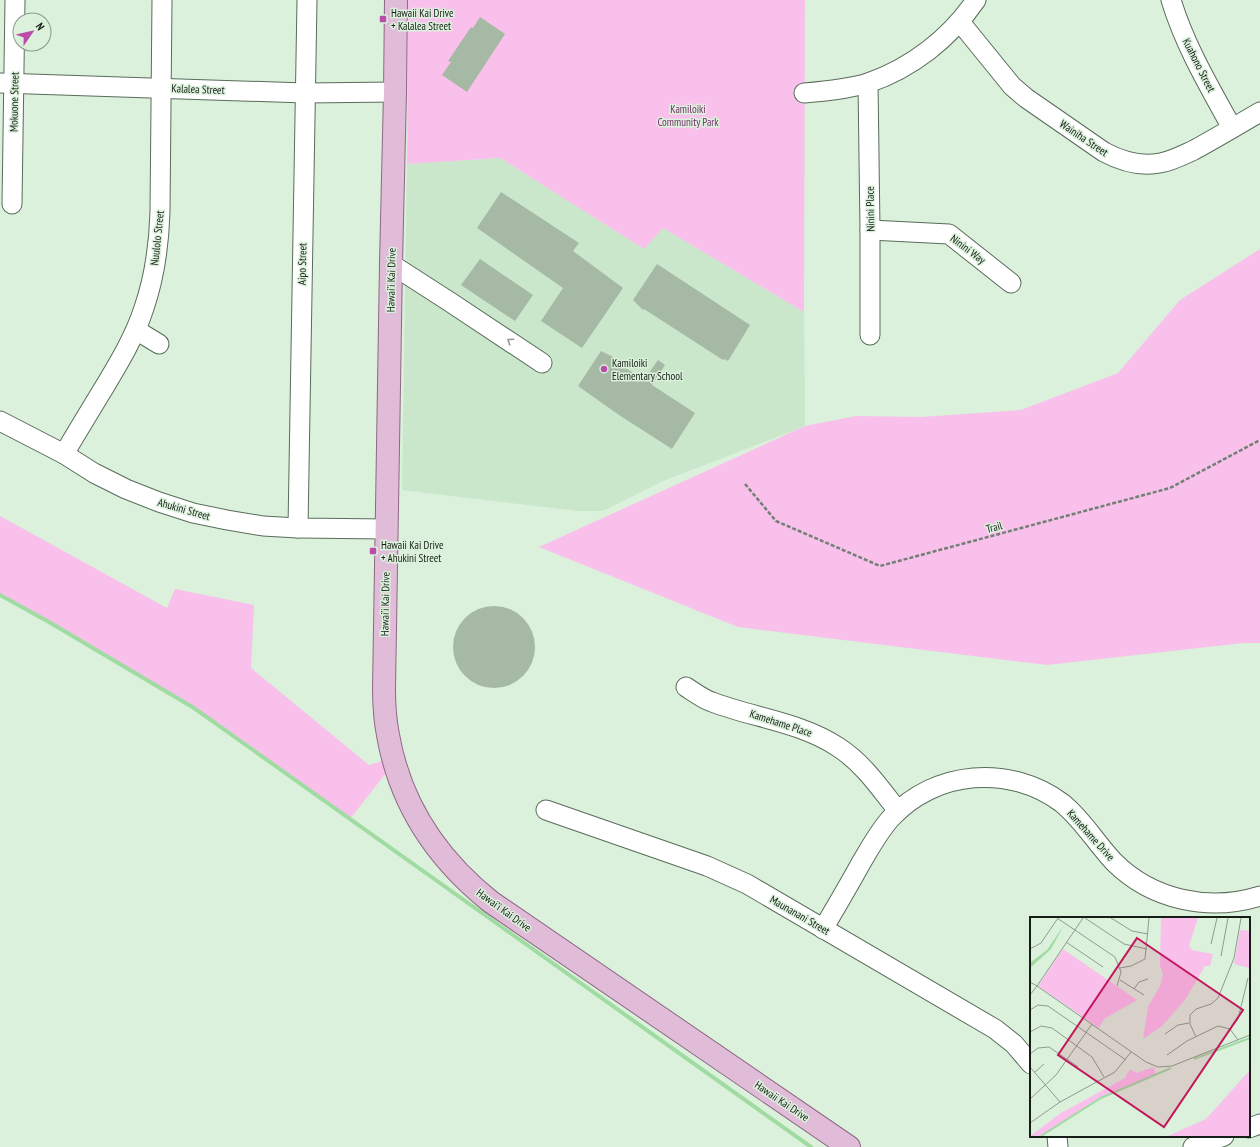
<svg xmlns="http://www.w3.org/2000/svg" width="1260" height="1147" font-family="'PT Sans Narrow',sans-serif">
<rect width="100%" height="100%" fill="#dbf1dc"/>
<polygon fill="#cae6cb" points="500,158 644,249 663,228 804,312 805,426 663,481 603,511 578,511 402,490 407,164"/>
<g fill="#f9c0ec">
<polygon points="408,0 805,0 804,312 663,228 644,249 500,158 407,164"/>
<polygon points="1260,249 1260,643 1243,643 1047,665 738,627 539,547 805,426 856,416 921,417 1021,410 1118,373 1180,300"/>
<polygon points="0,516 167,608 175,589 254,605 251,668 369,765 382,761 386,773 350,819 194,708 49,622 0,595"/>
</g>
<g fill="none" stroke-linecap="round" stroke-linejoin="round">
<polyline stroke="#a0dba2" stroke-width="4" points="0,595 49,622 194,708 811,1147"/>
</g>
<g fill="#a5b9a5">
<polygon points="480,17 505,34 467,92 442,75 451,62 448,61 471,27 473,28"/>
<polygon points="501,192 579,243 573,251 623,288 582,348 541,321 563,288 477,228"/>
<polygon points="480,259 533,295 515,321 461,285"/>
<polygon points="657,264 750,325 728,361 724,359 723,360 644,309 643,310 633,300"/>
<polygon points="601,351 613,357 612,359 644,380 658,360 665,365 652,385 695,413 672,449 619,415 578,386"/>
<circle cx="494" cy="647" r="41"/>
</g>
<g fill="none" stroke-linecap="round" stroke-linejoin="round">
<g stroke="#596c5a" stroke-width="21">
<g id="minor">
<path d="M1171 0C1185 46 1209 86 1232 128"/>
<path d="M960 22 1012 86 1026 98 1104 152C1121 161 1140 167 1160 163 1172 161 1183 155 1194 150 1216 138 1238 125 1260 112"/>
<polyline points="0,83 305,93 395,92"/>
<polyline points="868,83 870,230 870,335"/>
<path d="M804 93C826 91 848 89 868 83 912 68 950 38 976 0"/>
<polyline points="12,204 15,0"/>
<polyline points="870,230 949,234 1011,283"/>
<polyline points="391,264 450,302 542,363"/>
<polyline points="136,330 159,344"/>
<polyline points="0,421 64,454 94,473 126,489 159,502 193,513 227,520 263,526 298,528 387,529"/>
<path d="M64 454C77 432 91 409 105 386 120 361 135 336 144 308 155 276 159 244 160 212L162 0"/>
<polyline points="298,528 307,0"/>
<path d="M686 687C694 692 703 699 712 702 754 718 800 722 838 747 863 763 880 788 898 811"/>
<polyline points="546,810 707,866 747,884 995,1029 1014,1044 1031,1064"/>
<path d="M823 929C836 907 849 885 861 863 870 848 879 831 891 818 935 770 1010 764 1062 803 1083 820 1096 843 1114 862 1152 900 1209 912 1260 896"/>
<polyline points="1249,1128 1260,1124"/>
<polyline points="1057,1136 1058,1147"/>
<polyline points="1193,1147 1224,1136"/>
</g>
</g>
<g stroke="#8d6884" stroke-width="24">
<path id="major" d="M396 0 395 92 391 264 384 689C384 704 385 720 388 735 400 804 437 859 491 902L849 1147"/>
</g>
<polyline stroke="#728073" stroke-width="2.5" stroke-dasharray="4 2" stroke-linecap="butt" points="745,484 776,521 880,566 1170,488 1260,440"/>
<use href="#minor" stroke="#fff" stroke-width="19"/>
<use href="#major" stroke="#e0bcd9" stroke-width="22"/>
</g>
<defs><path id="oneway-chevron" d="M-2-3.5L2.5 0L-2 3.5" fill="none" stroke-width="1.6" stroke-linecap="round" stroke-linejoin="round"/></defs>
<use stroke="#979a97" href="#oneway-chevron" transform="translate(510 341) rotate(-146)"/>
<g fill="#bc4ca9" stroke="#dbf1dc" stroke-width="1.5">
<rect x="379" y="15" width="8" height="8" rx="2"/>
<circle cx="604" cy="369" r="4"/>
<rect x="369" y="547" width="8" height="8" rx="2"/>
</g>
<g text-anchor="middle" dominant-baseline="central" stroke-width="3" stroke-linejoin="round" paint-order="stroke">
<g font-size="11" fill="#171e17" stroke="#dbf1dc" text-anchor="start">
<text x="391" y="13">Hawaii Kai Drive<tspan x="391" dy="13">+ Kalalea Street</tspan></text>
<text x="612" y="363">Kamiloiki<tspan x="612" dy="13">Elementary School</tspan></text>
<text x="381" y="545">Hawaii Kai Drive<tspan x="381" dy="13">+ Ahukini Street</tspan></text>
</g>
<g font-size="11" fill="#171e17" stroke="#dbf1dc">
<text transform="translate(1199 65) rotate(63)">Kuahono Street</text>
<text transform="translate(198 89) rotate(2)">Kalalea Street</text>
<text transform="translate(14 102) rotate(-89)">Mokuone Street</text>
<text transform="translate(1084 138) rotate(34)">Wainiha Street</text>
<text transform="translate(870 209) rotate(-91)">Ninini Place</text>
<text transform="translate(157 238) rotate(-84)">Nuulolo Street</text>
<text transform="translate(968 249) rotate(37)">Ninini Way</text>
<text transform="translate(302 264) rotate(-89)">Aipo Street</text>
<text transform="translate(391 280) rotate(-89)">Hawai’i Kai Drive</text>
<text transform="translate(184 509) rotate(16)">Ahukini Street</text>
<text transform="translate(994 527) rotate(-15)">Trail</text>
<text transform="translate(385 604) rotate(-89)">Hawai’i Kai Drive</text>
<text transform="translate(781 723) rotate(18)">Kamehame Place</text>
<text transform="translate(1091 835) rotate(48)">Kamehame Drive</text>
<text transform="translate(504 910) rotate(36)">Hawai’i Kai Drive</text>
<text transform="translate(800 915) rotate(30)">Maunanani Street</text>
<text transform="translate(782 1101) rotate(34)">Hawaii Kai Drive</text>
</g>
<g font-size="11" fill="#782d6b" stroke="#dbf1dc">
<text x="688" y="109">Kamiloiki<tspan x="688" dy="13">Community Park</tspan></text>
</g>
</g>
<g transform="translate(1030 917)">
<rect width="220" height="220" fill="#dbf1dc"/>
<path d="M131 1H168L159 29 162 33 183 37 180 49H175L155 83 132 109 113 122 118 90 130 69 133 58 130 48ZM210 13 220 14V51L204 47ZM33 32 107 83 74 102 69 111 8 69ZM124 150 126 157 71 181 11 219H0L31 196 95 161 100 152 106 156ZM220 153V219H138L176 202Z" fill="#f9c0ec"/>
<path d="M34 8 21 32 0 51 1 45 17 33Z" fill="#a0dba2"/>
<path fill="none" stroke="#a0dba2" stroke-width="2" d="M164 142 220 121M11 219 71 181 141 151"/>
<path fill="none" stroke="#8d9d8d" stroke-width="1" d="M27 1 85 40 91 55 87 69M55 1 94 27 117 32M81 1 102 14 118 17M36 25 73 50M181 27 187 1M0 32 11 26 28 1M191 39 198 1M90 51 101 49 115 42 119 1M90 63 114 78M0 65 7 69 53 1M104 72 109 65 118 62M0 78 7 69 116 145 128 150 142 149 220 118M0 93 8 88 18 89 96 143M200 112 208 102 218 61M0 115 11 109 22 111 62 140 74 160M135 117 148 108 159 106M166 120 160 107V98L166 92 181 87 188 81 204 41 211 1M0 137 8 131 19 130 48 150M137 138 157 124 188 109 200 112 208 123M0 150 30 185M5 155 14 147M0 182 26 158 62 107M0 206 30 185 85 155 101 135"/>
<path fill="#c2185b" fill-opacity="0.15" stroke="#c2185b" stroke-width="2" d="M107 21 213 93 134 210 28 138Z"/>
<rect width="220" height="220" fill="none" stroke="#171e17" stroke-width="2"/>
</g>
<g transform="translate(32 32) rotate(56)"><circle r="19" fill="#dbf1dc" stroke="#8d9d8d"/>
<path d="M0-3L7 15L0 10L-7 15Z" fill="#bc4ca9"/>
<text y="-6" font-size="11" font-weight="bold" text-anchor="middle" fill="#171e17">N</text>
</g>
</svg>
